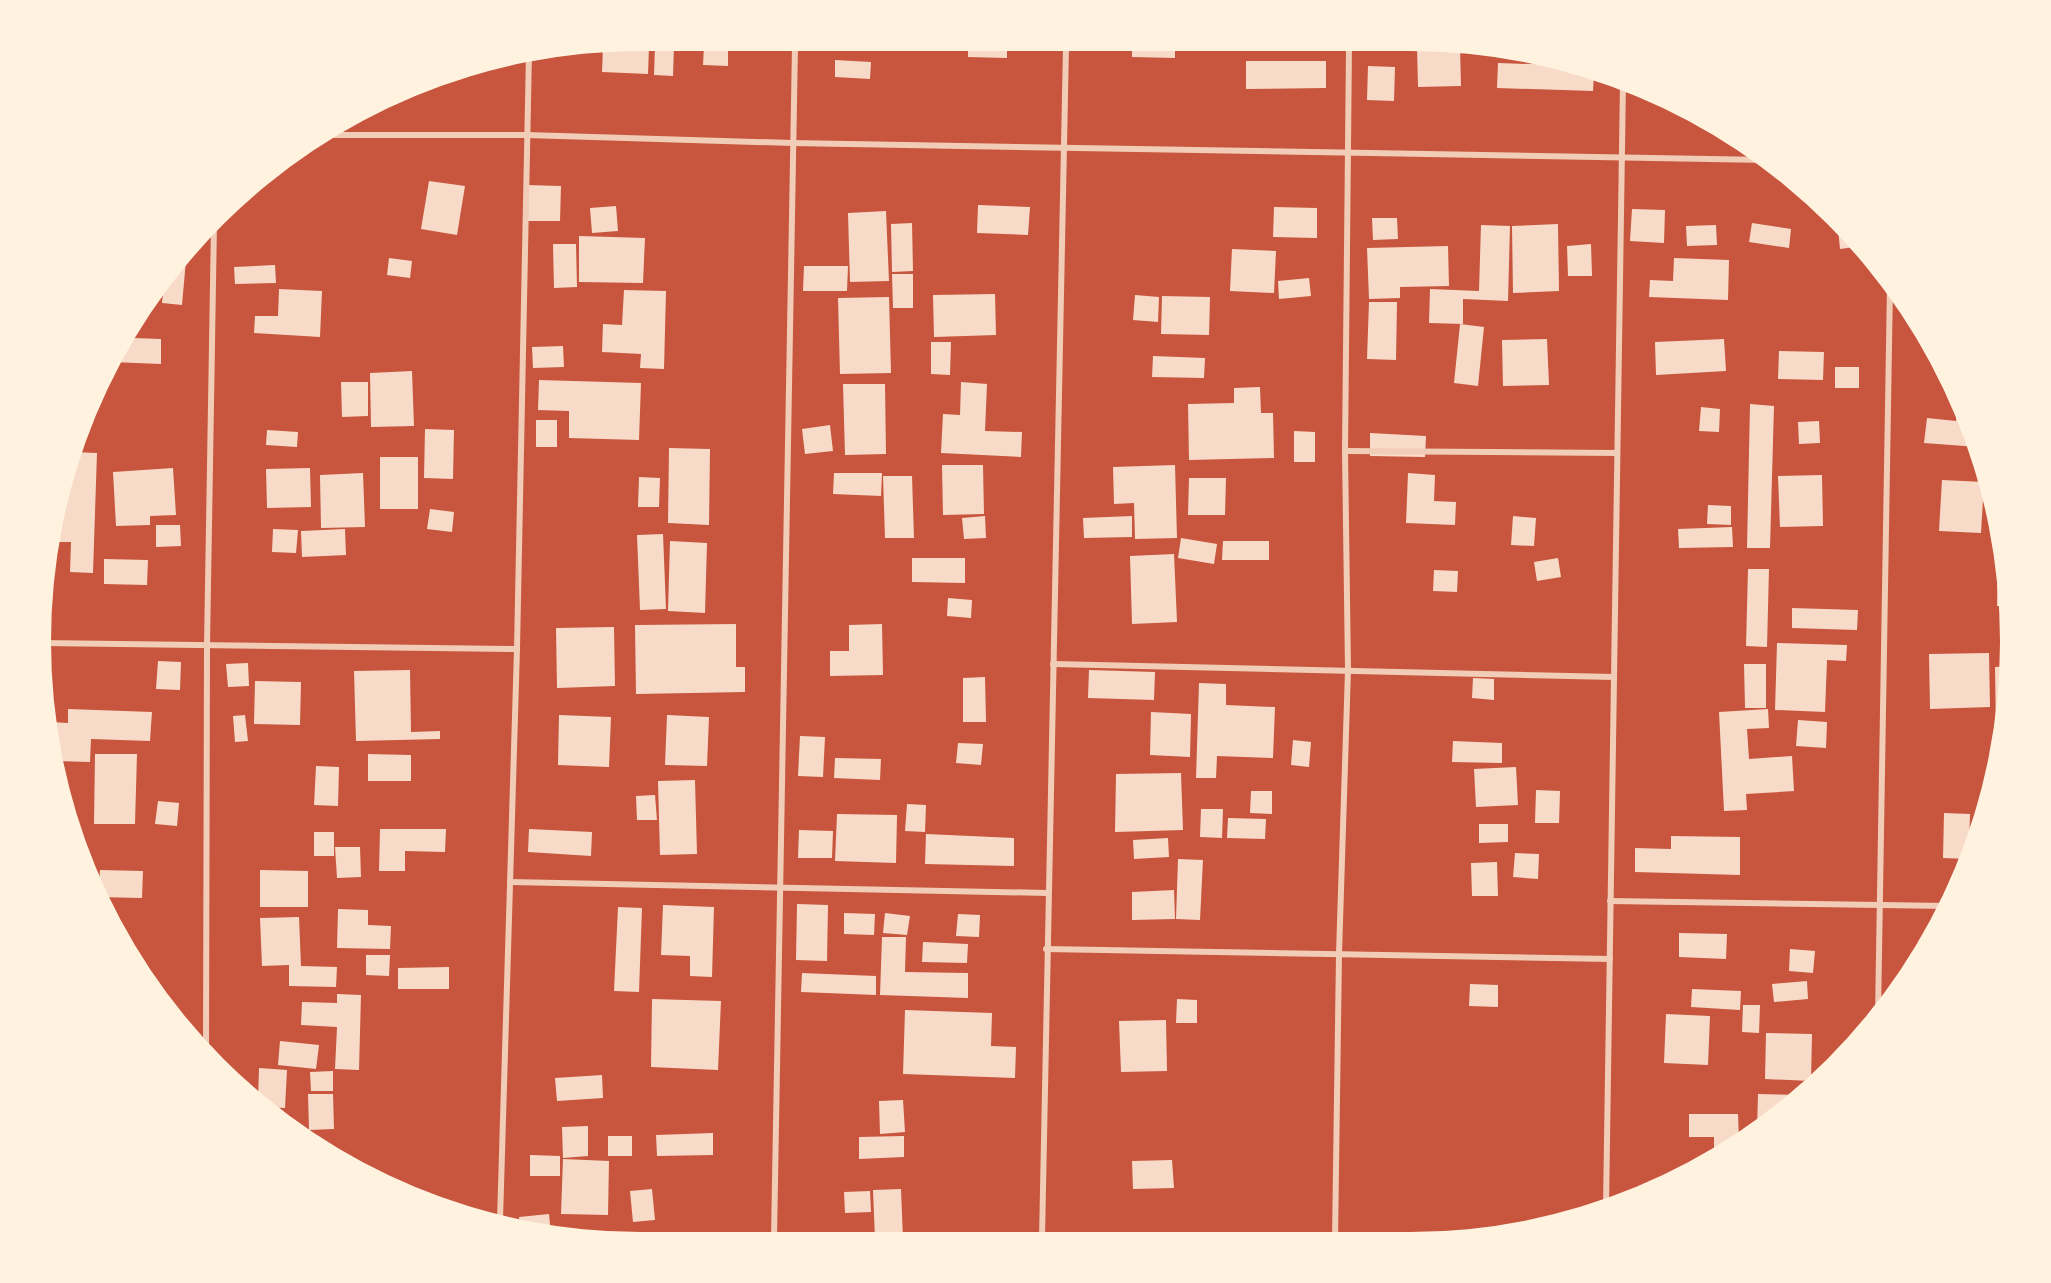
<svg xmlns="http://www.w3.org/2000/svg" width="2051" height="1283" font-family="'Sofia Sans Condensed',sans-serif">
<rect width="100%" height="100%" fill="#c8553d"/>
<g fill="#f7dbc8">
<polygon points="603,46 649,46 648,74 602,72"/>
<polygon points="655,46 674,46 673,76 654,75"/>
<polygon points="704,46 728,46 728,66 703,65"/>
<polygon points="968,46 1007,46 1007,58 968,57"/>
<polygon points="1132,46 1175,46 1175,58 1132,57"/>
<polygon points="1417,46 1460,46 1461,86 1418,87"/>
<rect x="1465" y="46" width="21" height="7"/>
<polygon points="835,60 871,62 870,79 835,77"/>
<polygon points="1246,61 1326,61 1326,88 1246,89"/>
<polygon points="1498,63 1559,65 1594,74 1593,91 1497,88"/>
<polygon points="1368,66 1395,67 1394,101 1367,100"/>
<polygon points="429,181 465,186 457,235 421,229"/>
<polygon points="526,185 561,186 560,221 526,221"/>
<polygon points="978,205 1030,207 1028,235 977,233"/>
<polygon points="616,206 618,231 592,233 590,208"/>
<polygon points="1274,207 1317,208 1317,238 1273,237"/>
<polygon points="1632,209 1665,210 1664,243 1630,241"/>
<polygon points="886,211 889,281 850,282 848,213"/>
<polygon points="1372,218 1397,218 1398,239 1373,240"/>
<polygon points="912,223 913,271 892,272 891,224"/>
<polygon points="1752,223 1791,229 1789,248 1749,242"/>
<polygon points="1558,224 1559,291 1513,293 1512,226"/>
<polygon points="1481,225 1510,226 1508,301 1463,299 1463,324 1429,323 1430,289 1479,291"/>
<polygon points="1716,225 1717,245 1687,246 1686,226"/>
<polygon points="1838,228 1843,228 1862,246 1840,249"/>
<polygon points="579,236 645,238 643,283 579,282"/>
<polygon points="553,244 576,244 577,287 554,288"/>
<polygon points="1591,244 1592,276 1568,276 1567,246"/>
<polygon points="1448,246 1449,286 1400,287 1400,298 1369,299 1367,248"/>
<polygon points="1232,249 1276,251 1274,293 1230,291"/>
<polygon points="389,258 412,261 410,278 387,275"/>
<polygon points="1674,258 1729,260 1728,300 1649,297 1650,280 1673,281"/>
<polygon points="180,259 186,260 182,305 162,303 164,283 160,282"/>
<polygon points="275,265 276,283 235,284 234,267"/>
<polygon points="804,266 848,266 847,291 803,291"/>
<polygon points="892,274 913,274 913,308 893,308"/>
<polygon points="1309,278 1311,296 1279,299 1278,281"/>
<polygon points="279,289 322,291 320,337 254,333 255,316 278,316"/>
<polygon points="624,290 666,291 664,369 640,368 641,354 602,352 603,324 622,325"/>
<polygon points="995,294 996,335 934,337 933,295"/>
<polygon points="1135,295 1159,297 1158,322 1133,320"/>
<polygon points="1162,296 1210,297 1209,335 1161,334"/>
<polygon points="889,297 891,373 840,374 838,298"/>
<polygon points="1369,302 1397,302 1396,360 1367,359"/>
<polygon points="1460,324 1484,327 1478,386 1454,383"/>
<polygon points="133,338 161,339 161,364 111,362 122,339"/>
<polygon points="1547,339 1549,385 1503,386 1502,340"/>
<polygon points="1724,339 1726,371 1656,375 1655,342"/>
<polygon points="931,342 951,342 950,375 931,374"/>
<polygon points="563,346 564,367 533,368 532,347"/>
<polygon points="1779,351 1824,352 1823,380 1778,379"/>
<polygon points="1153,356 1205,358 1204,378 1152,377"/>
<rect x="1835" y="367" width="24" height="21"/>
<polygon points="412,371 414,426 371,427 370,373"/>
<polygon points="539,380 641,383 639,440 569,438 569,411 538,410"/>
<polygon points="341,382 368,382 368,416 342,417"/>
<polygon points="961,382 987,384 985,431 1022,432 1021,457 941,453 943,414 960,415"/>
<polygon points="843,384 885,384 886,454 845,455"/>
<polygon points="1260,387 1261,413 1273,413 1274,458 1189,460 1188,404 1234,403 1234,388"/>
<polygon points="1958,402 1978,447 1924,443 1927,418 1956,421"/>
<polygon points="1750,404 1774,406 1770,548 1747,548"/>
<polygon points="1701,407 1720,409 1719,432 1699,431"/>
<rect x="536" y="420" width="21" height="27"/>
<polygon points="1819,421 1820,443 1799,444 1798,422"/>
<polygon points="830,425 833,451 805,454 802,429"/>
<polygon points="425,429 454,430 453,479 424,478"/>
<polygon points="267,430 298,432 297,447 266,445"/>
<polygon points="1294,431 1315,432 1315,462 1294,462"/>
<polygon points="1370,433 1426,436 1425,457 1370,456"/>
<polygon points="669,448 710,449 709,525 668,523"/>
<polygon points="72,452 97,453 93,573 70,572 71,542 58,542 59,511 56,511"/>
<rect x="380" y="457" width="38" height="52"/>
<polygon points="942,465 983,465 984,514 943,515"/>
<polygon points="1175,465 1177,538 1135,539 1134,503 1114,504 1113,467"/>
<polygon points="173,468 176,515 150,516 150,525 116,526 113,472"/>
<polygon points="310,468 311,507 267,508 266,469"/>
<polygon points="363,473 365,527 321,528 320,475"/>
<polygon points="834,473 882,473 881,496 833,494"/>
<polygon points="1408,473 1435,475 1434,501 1456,502 1455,525 1406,523"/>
<polygon points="1822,475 1823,526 1780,527 1778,476"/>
<polygon points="883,476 912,476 914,538 885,538"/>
<polygon points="639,477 660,478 659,507 638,507"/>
<polygon points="1189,478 1226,478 1225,515 1188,515"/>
<polygon points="1942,480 1984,482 1981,533 1939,531"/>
<polygon points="1708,505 1731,506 1731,525 1707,524"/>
<polygon points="430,509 454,512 452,532 427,529"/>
<polygon points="985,516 986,538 964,539 962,518"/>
<polygon points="1132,516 1132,537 1084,538 1083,518"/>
<polygon points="1513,516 1536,518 1534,546 1511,545"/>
<polygon points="156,525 180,525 181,546 156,547"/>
<polygon points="1732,527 1733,547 1679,548 1678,529"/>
<polygon points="273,529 298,530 296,553 272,552"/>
<polygon points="345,529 346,555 302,557 301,531"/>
<polygon points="663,534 666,609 640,610 637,535"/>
<polygon points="1998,535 2005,563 2007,606 1997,606"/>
<polygon points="1181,538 1217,544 1214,564 1178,558"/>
<polygon points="670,541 707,543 705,613 668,611"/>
<polygon points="1223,541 1269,541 1269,560 1222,560"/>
<polygon points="1174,554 1177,622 1132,624 1130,556"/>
<polygon points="912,558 965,558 965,583 912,582"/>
<polygon points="1558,558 1561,577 1537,581 1534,562"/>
<polygon points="104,559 148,560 147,585 104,584"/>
<polygon points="1748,569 1769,569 1767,647 1746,646"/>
<polygon points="1434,570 1458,571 1457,592 1433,591"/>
<polygon points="948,598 972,600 971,618 947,616"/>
<polygon points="1792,608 1858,610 1857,630 1792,628"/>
<polygon points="736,624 736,667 745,667 745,692 636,694 635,625"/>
<polygon points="882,624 883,675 830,676 830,651 849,651 849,625"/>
<polygon points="614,627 615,686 557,688 556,628"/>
<polygon points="1777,643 1847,645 1846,661 1827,660 1825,712 1775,710"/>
<polygon points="1989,653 1990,707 1930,709 1929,654"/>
<polygon points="158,661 181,662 180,690 156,689"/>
<polygon points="248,663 249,686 228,687 226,664"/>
<polygon points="1744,664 1766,664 1766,708 1745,708"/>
<polygon points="2009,666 2009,681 2000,737 1996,737 1995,667"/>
<polygon points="410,670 411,732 440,731 440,739 356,741 354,671"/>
<polygon points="1089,670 1155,672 1154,700 1088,698"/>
<polygon points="985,677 986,722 963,722 963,678"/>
<polygon points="1473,678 1494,679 1494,700 1472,698"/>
<polygon points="255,681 301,682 300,725 254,724"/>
<polygon points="1199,683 1226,684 1226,705 1275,707 1273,758 1217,756 1216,778 1196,778"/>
<polygon points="68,709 152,712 150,741 91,739 90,762 56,761 51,722 68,723"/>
<polygon points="1768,709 1769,728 1747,729 1749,759 1792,756 1794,791 1746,794 1747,810 1724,811 1719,712"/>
<polygon points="1151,712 1191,714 1190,757 1150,755"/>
<polygon points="245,715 248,741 235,742 233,716"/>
<polygon points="559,715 611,717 609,767 558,765"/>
<polygon points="667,715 709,717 707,766 665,765"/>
<polygon points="1798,720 1827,722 1826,748 1796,746"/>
<polygon points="800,736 825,737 823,777 798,776"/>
<polygon points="1293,740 1311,742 1309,767 1291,765"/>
<polygon points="1453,741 1502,743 1502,763 1452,762"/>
<polygon points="958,743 983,744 981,765 956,763"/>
<polygon points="1990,750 1998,750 1993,779 1989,778"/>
<polygon points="95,754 137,754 135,824 94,824"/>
<polygon points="368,754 411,755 411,781 368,781"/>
<polygon points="835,758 881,759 880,780 834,778"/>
<polygon points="316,766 339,767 338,806 314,805"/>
<polygon points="1516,767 1518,805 1476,807 1474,769"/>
<polygon points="1181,773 1183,830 1115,832 1116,774"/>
<polygon points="695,780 697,854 660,855 658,781"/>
<polygon points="59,782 68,782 68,815 61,797"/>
<polygon points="1536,790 1560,791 1559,823 1535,823"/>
<polygon points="1251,791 1272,791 1272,814 1250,813"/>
<polygon points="655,795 657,820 637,820 636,796"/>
<polygon points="158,801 179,803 177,826 155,824"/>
<polygon points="907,804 926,805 925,832 905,831"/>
<polygon points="1201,809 1223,809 1222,838 1200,837"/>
<polygon points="1944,813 1970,814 1969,852 1967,859 1943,858"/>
<polygon points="837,814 897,815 896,863 835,861"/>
<polygon points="1228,818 1266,819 1265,839 1227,838"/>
<polygon points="1479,824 1508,824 1508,842 1479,843"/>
<polygon points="380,829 446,829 445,852 405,851 405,871 379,871"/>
<polygon points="529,829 592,832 591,856 528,852"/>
<polygon points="799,830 833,831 832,858 798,858"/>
<rect x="314" y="832" width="20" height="24"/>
<polygon points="926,834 1014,838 1014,866 925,864"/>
<polygon points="1671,836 1740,837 1740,875 1635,872 1635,848 1671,849"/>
<polygon points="1168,838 1169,857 1134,859 1133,840"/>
<polygon points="335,847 360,847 361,877 337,878"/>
<polygon points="1515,853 1539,854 1538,879 1513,877"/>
<polygon points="1178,859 1203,860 1200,920 1176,919"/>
<polygon points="1497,862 1498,896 1472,896 1471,863"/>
<polygon points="100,870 143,871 142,898 98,897"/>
<polygon points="260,870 308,871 308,907 260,907"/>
<polygon points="1174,890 1175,919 1132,920 1132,892"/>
<polygon points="797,904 828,905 827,961 796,960"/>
<polygon points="663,905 714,907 712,977 690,976 690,956 661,955"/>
<polygon points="618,907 642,908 639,992 614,991"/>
<polygon points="338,909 368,910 368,925 391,926 390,949 337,948"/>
<polygon points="844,913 875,914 874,935 844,934"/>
<polygon points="885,913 910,916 907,935 883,933"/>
<polygon points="958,914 980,915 979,937 956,936"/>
<polygon points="299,917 301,966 337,967 336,987 289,986 289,965 262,966 260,918"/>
<polygon points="1679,933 1727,934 1726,959 1679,957"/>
<polygon points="882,937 906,937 905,972 968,973 968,998 880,995"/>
<polygon points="923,942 968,944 967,963 922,962"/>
<polygon points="1790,949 1815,951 1813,973 1789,971"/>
<polygon points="366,955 390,955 389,976 366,975"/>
<polygon points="449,967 449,989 398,989 398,968"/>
<polygon points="802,973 876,976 876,995 801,992"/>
<polygon points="1807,981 1808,999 1774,1002 1772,984"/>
<polygon points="1470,984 1498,985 1498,1007 1469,1006"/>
<polygon points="1692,989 1741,991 1740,1010 1691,1007"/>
<polygon points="337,994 361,995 359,1070 335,1069 337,1027 301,1025 302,1002 337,1003"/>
<polygon points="652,999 721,1001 718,1070 651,1067"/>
<polygon points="1177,999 1197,1000 1197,1023 1176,1023"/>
<polygon points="1743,1005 1760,1005 1759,1033 1742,1032"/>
<polygon points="905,1010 992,1013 991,1046 1016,1047 1015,1078 903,1074"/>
<polygon points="1666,1014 1710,1016 1708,1065 1664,1063"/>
<polygon points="1166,1020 1167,1071 1121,1072 1119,1021"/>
<polygon points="1766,1033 1812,1034 1811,1081 1765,1079"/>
<polygon points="280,1041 319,1045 316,1069 278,1065"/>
<polygon points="259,1068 287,1070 285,1108 263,1107 258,1102"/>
<polygon points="333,1071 333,1091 311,1091 310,1072"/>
<polygon points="602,1075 603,1098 557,1101 555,1078"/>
<polygon points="308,1094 333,1094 334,1129 309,1130"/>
<polygon points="1758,1094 1799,1095 1776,1118 1757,1130"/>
<polygon points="903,1100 905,1132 880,1134 879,1101"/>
<polygon points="1689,1114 1738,1114 1739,1141 1714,1154 1714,1137 1689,1137"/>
<polygon points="588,1126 588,1156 563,1158 562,1127"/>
<polygon points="713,1133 713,1155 657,1156 656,1135"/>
<rect x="608" y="1136" width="24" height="20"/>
<polygon points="904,1136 904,1157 859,1159 859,1137"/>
<polygon points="530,1155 560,1156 560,1176 530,1176"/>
<polygon points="563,1159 609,1161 608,1215 561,1214"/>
<polygon points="1172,1160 1174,1188 1133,1189 1132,1161"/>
<polygon points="652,1189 655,1220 633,1222 630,1191"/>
<polygon points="901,1189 903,1239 875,1239 873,1190"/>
<polygon points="870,1191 871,1212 845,1213 844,1192"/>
<polygon points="549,1214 551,1234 520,1226 519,1217"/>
</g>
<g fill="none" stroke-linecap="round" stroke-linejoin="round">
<g stroke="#f1ccb7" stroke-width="6">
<polyline points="322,135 527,135 792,143 1767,160"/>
<polyline points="1345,451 1617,453"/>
<polyline points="41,643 517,649"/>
<polyline points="1053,664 1614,677"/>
<polyline points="510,882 1047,893"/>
<polyline points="1610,901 1949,906"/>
<polyline points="1046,949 1610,959"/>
<polyline points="1878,1015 1890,285"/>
<polyline points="206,1054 207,646 214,223"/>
<polyline points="1606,1207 1623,82"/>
<polyline points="500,1220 517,649 529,53"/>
<polyline points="774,1238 795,46"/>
<polyline points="1042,1239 1066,46"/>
<polyline points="1335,1241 1339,954 1348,670 1345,451 1349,46"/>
</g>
</g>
<path d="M0 0H2051V1283H0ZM641 51H1410A590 590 0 0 1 2000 641V642A590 590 0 0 1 1410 1232H641A590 590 0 0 1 51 642V641A590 590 0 0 1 641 51Z" fill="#fff3e0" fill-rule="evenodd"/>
</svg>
